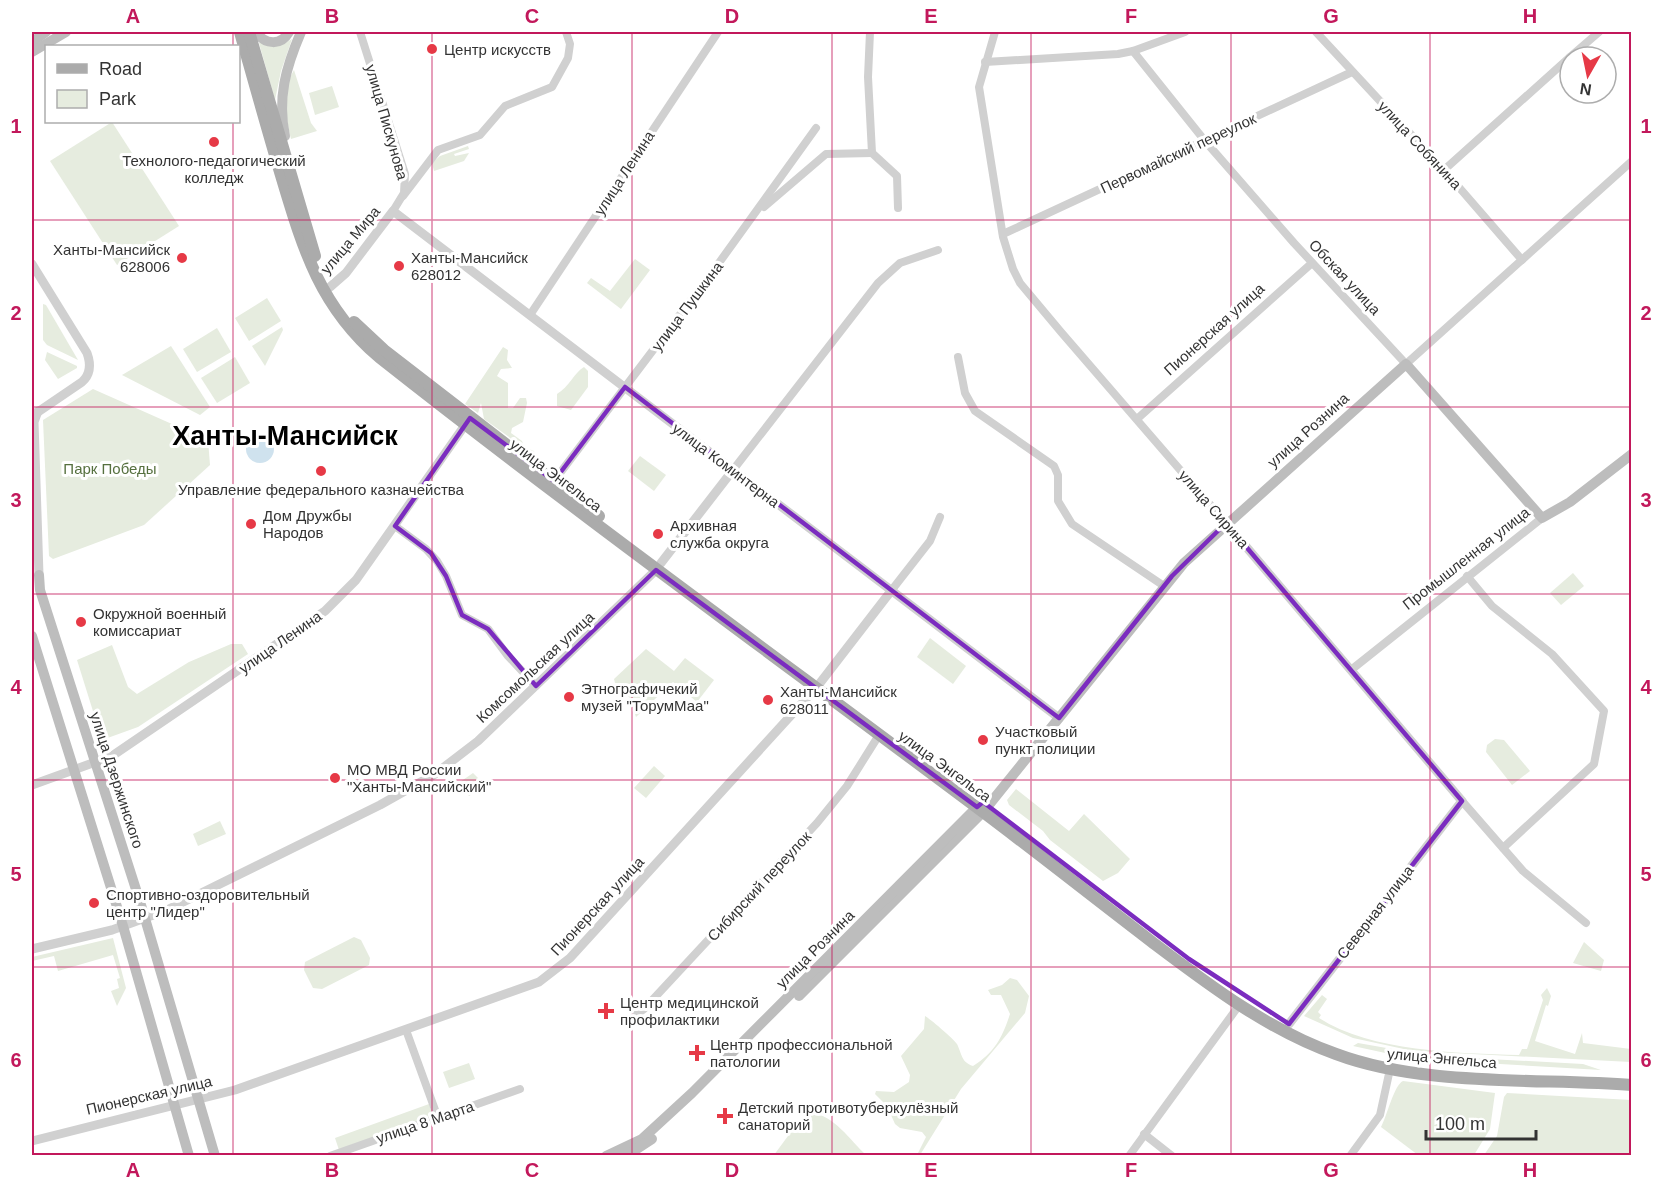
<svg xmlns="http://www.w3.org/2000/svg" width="1663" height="1187" font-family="Arial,sans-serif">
<rect width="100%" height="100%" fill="#fff"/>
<g fill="#e6ecdf">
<polygon points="292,39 281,71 275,100 259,43 285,43"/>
<path d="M294 70 311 123 317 131 291 139C286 118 282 89 294 70Z"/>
<polygon points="332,86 339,107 315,115 309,93"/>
<polygon points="112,122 179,226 117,265 50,161"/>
<polygon points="468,146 469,149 454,154 455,156 469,153 464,161 434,171 432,163 440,156"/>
<polygon points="635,259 650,270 621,309 587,283 591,278 610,291"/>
<polygon points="267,298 281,321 249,341 235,318"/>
<polygon points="43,304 46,305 78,360 47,345 43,340"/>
<polygon points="282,327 283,330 265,366 252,346"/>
<polygon points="217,328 231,352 197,372 183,349"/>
<polygon points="171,346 210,407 200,415 122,375"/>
<polygon points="503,347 508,350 507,360 512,368 501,369 497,376 508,383 508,408 513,408 520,398 526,398 527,403 523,422 512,428 511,433 522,441 524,447 534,451 535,456 484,419 481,403 478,413 465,404"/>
<polygon points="47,352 77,366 77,368 58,379 45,360"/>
<polygon points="235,357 250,383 217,403 201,378"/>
<path d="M584 367 588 371V387L571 410 557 406V394C569 387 574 373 584 367Z"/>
<polygon points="93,389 208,440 210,465 144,525 53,559 49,556 43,420"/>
<polygon points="640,456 666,475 654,491 628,471"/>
<polygon points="1573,573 1584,586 1561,605 1550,593"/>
<polygon points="930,638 966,666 953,684 917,657"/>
<polygon points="231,644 242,644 248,654 138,727 102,740 77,660 112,645 128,687 137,694 189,662"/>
<polygon points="646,649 674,671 685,658 714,680 697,702 673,682 636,717 630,698 615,683 614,679"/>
<polygon points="1495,739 1504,740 1530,771 1512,785 1486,752 1487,745"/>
<polygon points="654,766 665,776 646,798 634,788"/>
<polygon points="473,773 486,786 469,796 460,782"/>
<polygon points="1016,789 1069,831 1084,814 1130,859 1118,873 1103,881 1050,840 1043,831 1009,805 1007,800"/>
<polygon points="220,821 226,834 198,846 193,834"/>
<polygon points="354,937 361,940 370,958 369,965 322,989 313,988 304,970 305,962"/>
<polygon points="113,938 126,988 117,1006 111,991 119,988 117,979 120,978 113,955 58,971 54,956 32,961 32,957"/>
<polygon points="1584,942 1604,960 1601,971 1573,963"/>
<path d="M1010 978 1017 980 1029 996 1025 1013 961 1089 920 1155H917L926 1137 922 1132 900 1128 895 1124 887 1106 875 1094 876 1091 894 1092 909 1082 910 1075 901 1056 924 1029 925 1016C929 1018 954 1039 957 1044 962 1054 961 1062 973 1066 995 1052 1002 1038 1010 1014L1001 995H991L988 990 1002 985Z"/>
<path d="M1547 988 1551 996 1548 1006 1546 1005 1535 1041 1575 1054 1582 1033 1583 1043 1631 1049V1062L1413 1051 1353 1038 1304 1016 1322 995 1327 999 1318 1012 1321 1015 1319 1018C1371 1052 1458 1053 1519 1055L1522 1049H1527L1543 1000 1541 995Z"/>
<polygon points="1358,1043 1432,1056 1583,1064 1601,1070 1413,1059 1353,1046"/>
<polygon points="469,1063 475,1079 449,1088 443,1072"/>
<path d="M1403 1081 1495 1093 1490 1129 1474 1155H1418L1381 1127C1387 1116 1394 1085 1403 1081Z"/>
<polygon points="1507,1093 1631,1100 1631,1155 1484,1155 1497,1136 1504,1097"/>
<polygon points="429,1104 433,1116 339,1150 335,1138"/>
<path d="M811 1113C834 1115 850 1140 866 1155H774L799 1121Z"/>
</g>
<circle fill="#cfe2ee" cx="260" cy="449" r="14"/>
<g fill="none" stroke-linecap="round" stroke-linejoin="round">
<g stroke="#d0d0d0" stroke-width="8">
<polyline points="360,32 405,174 404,193 393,211"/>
<polyline points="870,32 868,77 872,153 897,176 898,208"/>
<polyline points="995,32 979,87 1003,237 1013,269 1020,283 1061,332 1226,523"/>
<polyline points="1316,32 1444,170 1522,260"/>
<polyline points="1133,51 1205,141 1294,243 1406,364 1632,161"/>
<polyline points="1570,57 1599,32"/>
<polyline points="985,62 1118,54 1133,51 1185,32"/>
<polyline points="1444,170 1570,57"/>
<polyline points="403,196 438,150 480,135 505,106 552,87 568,58 570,44 566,32"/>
<polyline points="764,207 826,154 872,153"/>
<polyline points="1003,234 1352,72"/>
<polyline points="530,315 718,32"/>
<polyline points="958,357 965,393 975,411 1054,466 1058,475 1058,501 1072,524 1164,586"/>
<polyline points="1137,419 1312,263"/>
<polyline points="733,470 878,283 900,263 938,250"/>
<polyline points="554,481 716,267 816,128"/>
<polyline points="395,526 426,549 437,561 446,576 462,615 488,629 508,656 536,686"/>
<polyline points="1467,576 1492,606 1552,654 1604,711 1594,764 1503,848"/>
<polyline points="891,591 930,541 940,517"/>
<polyline points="1351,670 1542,518"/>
<polyline points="1462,801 1523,871 1586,923"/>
<polyline points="625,1023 644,1009 817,823 847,786 879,735"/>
<polyline points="406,1030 438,1118"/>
<polyline points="1144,1134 1172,1156"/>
<polyline points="330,1156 520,1089"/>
<polyline points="1129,1156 1240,1004"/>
<polyline points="1350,1156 1380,1115 1390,1069"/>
</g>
<g stroke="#d0d0d0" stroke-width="9">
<path d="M32 264 87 353C91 364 91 374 82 382L32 416"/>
<polyline points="330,287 346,273 393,211 1059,718"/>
<polyline points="38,411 34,422 39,575"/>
<polyline points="1226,523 1462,801 1289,1024"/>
<polyline points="661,563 733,470"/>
<polyline points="820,683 891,591"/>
<polyline points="32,785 112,756 325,611 356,580 465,425"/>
<polyline points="32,949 112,930 167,910 380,805 435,774 478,741 656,570"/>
<polyline points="32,1141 235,1090 539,982 570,958 815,689"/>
</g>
<g stroke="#bdbdbd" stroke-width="10">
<path d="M256 32C265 45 281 46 289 32"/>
<polyline points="32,42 46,32"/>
<polyline points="32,52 66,32"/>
<path d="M285 136C277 98 286 67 301 32"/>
<polyline points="39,575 40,590 141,905 215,1156"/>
<polyline points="32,636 123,926 189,1156"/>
<polyline points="988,806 1184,563 1406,364 1542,518 1570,502 1632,454"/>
<polyline points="799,996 983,812"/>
<polyline points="606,1156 642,1139 692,1093 977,807"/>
<polyline points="626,1156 652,1139"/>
</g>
<g stroke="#ababab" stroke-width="12">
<path d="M240 32C253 78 266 125 280 172 302 245 318 305 379 357 574 511 776 657 975 806 1034 850 1093 897 1152 942 1209 985 1268 1030 1336 1054 1424 1087 1538 1078 1632 1085"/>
<polyline points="249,32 315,256"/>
<polyline points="354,322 384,350 599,516"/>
</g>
</g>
<path fill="none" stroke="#7b2cbf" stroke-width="4.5" stroke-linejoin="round" d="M625 387 1059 718 1172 576 1226 523 1462 801 1289 1024 1189 959 983 802 977 807 656 570 536 686 488 629 462 615 446 576 431 553 395 526 470 418 554 481Z"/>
<path fill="none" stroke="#c2185b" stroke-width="1.5" stroke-opacity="0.55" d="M233 32V46M432 32V1156M632 32V1156M832 32V1156M1031 32V1156M1231 32V1156M1430 32V1156M233 122V1156M32 220H1632M32 407H1632M32 594H1632M32 780H1632M32 967H1632"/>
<g fill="#e63946" stroke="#fff" stroke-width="2">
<circle cx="432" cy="49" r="6"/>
<circle cx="214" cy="142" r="6"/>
<circle cx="182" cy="258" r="6"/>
<circle cx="399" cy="266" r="6"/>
<circle cx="321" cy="471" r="6"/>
<circle cx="251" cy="524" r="6"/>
<circle cx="658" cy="534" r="6"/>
<circle cx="81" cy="622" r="6"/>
<circle cx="569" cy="697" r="6"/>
<circle cx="768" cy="700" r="6"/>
<circle cx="983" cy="740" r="6"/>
<circle cx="335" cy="778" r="6"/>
<circle cx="94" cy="903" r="6"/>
<path d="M603 1002h6v6h6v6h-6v6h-6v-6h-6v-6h6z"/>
<path d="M694 1044h6v6h6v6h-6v6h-6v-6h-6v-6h6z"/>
<path d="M722 1107h6v6h6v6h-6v6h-6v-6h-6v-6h6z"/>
</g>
<g text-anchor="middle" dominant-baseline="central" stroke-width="6" stroke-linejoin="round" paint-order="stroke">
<g font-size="15" fill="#333" stroke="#fff" text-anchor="start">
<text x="444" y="49">Центр искусств</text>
<text x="214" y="160" text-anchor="middle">Технолого-педагогический<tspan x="214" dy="17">колледж</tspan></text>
<text x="170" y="249" text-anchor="end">Ханты-Мансийск<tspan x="170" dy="17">628006</tspan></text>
<text x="411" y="257">Ханты-Мансийск<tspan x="411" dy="17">628012</tspan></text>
<text x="321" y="489" text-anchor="middle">Управление федерального казначейства</text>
<text x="263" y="515">Дом Дружбы<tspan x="263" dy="17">Народов</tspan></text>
<text x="670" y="525">Архивная<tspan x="670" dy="17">служба округа</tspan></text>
<text x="93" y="613">Окружной военный<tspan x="93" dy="17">комиссариат</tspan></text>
<text x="581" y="688">Этнографичекий<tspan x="581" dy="17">музей "ТорумМаа"</tspan></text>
<text x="780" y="691">Ханты-Мансийск<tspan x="780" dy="17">628011</tspan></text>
<text x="995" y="731">Участковый<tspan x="995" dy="17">пункт полиции</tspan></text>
<text x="347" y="769">МО МВД России<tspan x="347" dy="17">"Ханты-Мансийский"</tspan></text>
<text x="106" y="894">Спортивно-оздоровительный<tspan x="106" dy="17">центр "Лидер"</tspan></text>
<text x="620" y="1002">Центр медицинской<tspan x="620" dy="17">профилактики</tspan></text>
<text x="710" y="1044">Центр профессиональной<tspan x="710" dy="17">патологии</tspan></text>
<text x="738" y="1107">Детский противотуберкулёзный<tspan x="738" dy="17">санаторий</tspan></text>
</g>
<g font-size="15" fill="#333" stroke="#fff">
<text transform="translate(387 122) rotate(74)">улица Пискунова</text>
<text transform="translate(1420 145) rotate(47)">улица Собянина</text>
<text transform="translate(1178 153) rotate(-25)">Первомайский переулок</text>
<text transform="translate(624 173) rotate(-57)">улица Ленина</text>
<text transform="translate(350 240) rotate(-50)">улица Мира</text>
<text transform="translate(1345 277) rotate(47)">Обская улица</text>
<text transform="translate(687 306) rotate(-53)">улица Пушкина</text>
<text transform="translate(1214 329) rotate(-42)">Пионерская улица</text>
<text transform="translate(1308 430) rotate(-42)">улица Рознина</text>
<text transform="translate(726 465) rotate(37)">улица Коминтерна</text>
<text transform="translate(556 475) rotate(37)">улица Энгельса</text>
<text transform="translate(1214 509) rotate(49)">улица Сирина</text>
<text transform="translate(1466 558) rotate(-38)">Промышленная улица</text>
<text transform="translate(280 642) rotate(-35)">улица Ленина</text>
<text transform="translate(535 667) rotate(-43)">Комсомольская улица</text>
<text transform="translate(945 766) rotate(36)">улица Энгельса</text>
<text transform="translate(117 780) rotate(72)">улица Дзержинского</text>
<text transform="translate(759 886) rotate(-47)">Сибирский переулок</text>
<text transform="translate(597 906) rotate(-47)">Пионерская улица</text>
<text transform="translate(1375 912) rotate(-52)">Северная улица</text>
<text transform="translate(815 949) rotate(-45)">улица Рознина</text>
<text transform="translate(1442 1058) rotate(5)">улица Энгельса</text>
<text transform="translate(149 1095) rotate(-13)">Пионерская улица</text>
<text transform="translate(425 1122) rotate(-19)">улица 8 Марта</text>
</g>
<g font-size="15" fill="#56703f" stroke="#fff">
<text x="110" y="468">Парк Победы</text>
</g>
<g font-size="27" font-weight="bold" fill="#000" stroke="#fff">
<text x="285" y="436">Ханты-Мансийск</text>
</g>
</g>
<rect width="1663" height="1187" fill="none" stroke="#ffffff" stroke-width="66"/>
<rect x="45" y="45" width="195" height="78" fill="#ffffff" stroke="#adadad" stroke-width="1.5"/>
<rect x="57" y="64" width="30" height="9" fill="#ababab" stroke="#adadad" stroke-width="1.5"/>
<text x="99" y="75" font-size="18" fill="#333333">Road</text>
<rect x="57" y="90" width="30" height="18" fill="#e6ecdf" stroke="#adadad" stroke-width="1.5"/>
<text x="99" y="105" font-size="18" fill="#333333">Park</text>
<g transform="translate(1588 75) rotate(189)"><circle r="28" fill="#ffffff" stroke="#adadad" stroke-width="1.5"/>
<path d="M0-4.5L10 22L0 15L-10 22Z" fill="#e63946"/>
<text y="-9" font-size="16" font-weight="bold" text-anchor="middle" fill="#333333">N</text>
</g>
<path d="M1426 1130v9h110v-9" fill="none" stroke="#333333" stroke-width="3"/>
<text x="1435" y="1130" font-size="18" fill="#333333" stroke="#ffffff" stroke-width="4.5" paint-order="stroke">100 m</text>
<rect x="33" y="33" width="1597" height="1121" fill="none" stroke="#c2185b" stroke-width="2"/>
<g font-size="20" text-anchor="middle" font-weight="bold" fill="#c2185b">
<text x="133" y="23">A</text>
<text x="332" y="23">B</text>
<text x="532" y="23">C</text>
<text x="732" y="23">D</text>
<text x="931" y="23">E</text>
<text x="1131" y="23">F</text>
<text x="1331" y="23">G</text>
<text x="1530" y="23">H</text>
<text x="16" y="133">1</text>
<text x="1646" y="133">1</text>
<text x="16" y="320">2</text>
<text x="1646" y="320">2</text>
<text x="16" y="507">3</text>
<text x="1646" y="507">3</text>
<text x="16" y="694">4</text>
<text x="1646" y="694">4</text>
<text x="16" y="881">5</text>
<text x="1646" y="881">5</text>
<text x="16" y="1067">6</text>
<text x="1646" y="1067">6</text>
<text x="133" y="1177">A</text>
<text x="332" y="1177">B</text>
<text x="532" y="1177">C</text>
<text x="732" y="1177">D</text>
<text x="931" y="1177">E</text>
<text x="1131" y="1177">F</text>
<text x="1331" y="1177">G</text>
<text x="1530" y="1177">H</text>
</g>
</svg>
